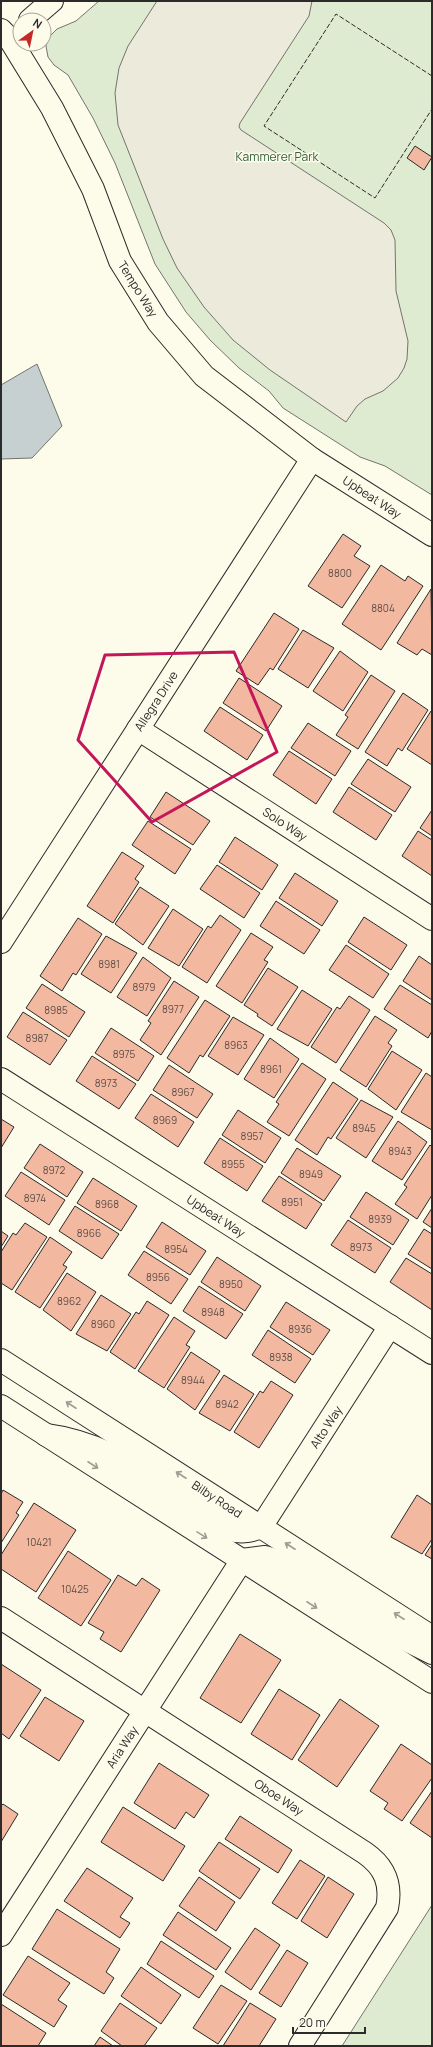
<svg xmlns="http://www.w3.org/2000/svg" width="433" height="2047" font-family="Manrope,sans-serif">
<rect width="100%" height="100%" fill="#fdfbea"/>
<g fill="#deebd1" stroke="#74746e">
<polygon points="99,1 432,1 432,495 385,466 360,457 283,408 269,391 239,368 210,340 186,312 155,264 115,163 93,118 68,75 54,65 48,57 46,46 49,37 57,29 76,21"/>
<polygon points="432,1905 432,2046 342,2046"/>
</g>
<polygon fill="#eceadb" stroke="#74746e" points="157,1 312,1 309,16 240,123 239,127 241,130 384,223 391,230 395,240 396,291 408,341 407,359 404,368 398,378 383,391 365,399 357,406 346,422 270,370 233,340 204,307 177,268 163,239 118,125 115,93 119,68 128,46"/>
<polygon fill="#c7d0d0" stroke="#74746e" points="37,364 62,426 32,458 1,459 1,385"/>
<g fill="#f2b8a0" stroke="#2b2b2b">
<polygon points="415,146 432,157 424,170 407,158"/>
<polygon points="343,534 361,546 354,556 370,566 342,608 308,586"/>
<polygon points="381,565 405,581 408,576 423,586 381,650 342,624"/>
<polygon points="431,589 432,655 422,649 417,655 397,643"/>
<polygon points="274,613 299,629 273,670 270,668 258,685 236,671"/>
<polygon points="303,630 334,648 308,688 278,669"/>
<polygon points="340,651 368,672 343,711 313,691"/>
<polygon points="371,675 395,691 358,749 336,735 348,717 345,715"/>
<polygon points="239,678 282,706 266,731 223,703"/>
<polygon points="403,693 428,710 402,751 398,748 387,766 365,752"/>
<polygon points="220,707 263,735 247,760 204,731"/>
<polygon points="431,711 432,711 432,765 407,749"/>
<polygon points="308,723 351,751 335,776 291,748"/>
<polygon points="289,751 332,779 316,804 273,775"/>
<polygon points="368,759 411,787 395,812 351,784"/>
<polygon points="349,787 392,815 376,840 333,812"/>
<polygon points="166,792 210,821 193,845 150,817"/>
<polygon points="432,810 432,836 420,828"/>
<polygon points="148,821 191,849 175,874 132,845"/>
<polygon points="418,831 432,840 432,876 402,856"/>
<polygon points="235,837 278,865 262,890 219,862"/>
<polygon points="122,852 144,866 135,879 139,882 113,923 87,906"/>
<polygon points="217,865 260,893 244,918 200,889"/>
<polygon points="295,873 338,901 322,926 279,898"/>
<polygon points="140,887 169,906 143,945 115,924"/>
<polygon points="276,901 320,930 304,954 260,926"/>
<polygon points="173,909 203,929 179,966 148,948"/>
<polygon points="220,915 241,930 207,983 182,967 208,926 211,928"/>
<polygon points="364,917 407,945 391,970 348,942"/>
<polygon points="78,918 102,934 76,975 73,973 62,991 40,976"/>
<polygon points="251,933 273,947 264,960 268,962 242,1003 216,986"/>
<polygon points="106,936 137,953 111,993 81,974"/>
<polygon points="346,945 389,974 373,998 329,970"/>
<polygon points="419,956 432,965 432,1000 403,981"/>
<polygon points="143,957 171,978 147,1016 117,997"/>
<polygon points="268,968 298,987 272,1026 257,1016 258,1014 244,1005"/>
<polygon points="174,981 199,997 161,1055 140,1040 151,1023 148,1021"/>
<polygon points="42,984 85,1012 69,1037 26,1008"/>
<polygon points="400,985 432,1005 432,1031 428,1038 384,1009"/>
<polygon points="302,990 332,1009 308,1046 277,1029"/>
<polygon points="349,996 370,1010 336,1063 311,1047 337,1007 340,1009"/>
<polygon points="205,1000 230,1016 203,1057 200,1055 189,1073 167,1058"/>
<polygon points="23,1012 67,1040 50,1065 7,1037"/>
<polygon points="375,1016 397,1030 388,1043 392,1046 366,1087 340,1070"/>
<polygon points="233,1017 264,1035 238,1075 208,1056"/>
<polygon points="111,1028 154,1056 138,1081 95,1053"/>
<polygon points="270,1038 299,1059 274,1098 244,1079"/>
<polygon points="392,1051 422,1070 396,1110 368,1089"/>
<polygon points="92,1056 136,1084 119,1109 76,1081"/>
<polygon points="302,1063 326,1079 289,1136 267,1122 279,1104 276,1102"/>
<polygon points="169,1065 213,1094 197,1118 153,1090"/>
<polygon points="426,1073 432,1077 432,1130 401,1112"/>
<polygon points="333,1082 358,1099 331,1139 328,1137 317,1155 295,1140"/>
<polygon points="151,1094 194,1122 178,1147 135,1118"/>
<polygon points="361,1100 393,1117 366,1158 336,1138"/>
<polygon points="238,1110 281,1138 265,1163 222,1135"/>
<polygon points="1,1119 14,1127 1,1148"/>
<polygon points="398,1121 427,1142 402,1180 372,1161"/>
<polygon points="220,1138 263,1166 247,1191 204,1163"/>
<polygon points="40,1144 83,1172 67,1197 24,1168"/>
<polygon points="430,1145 432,1147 432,1195 417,1219 395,1204 407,1187 404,1185"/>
<polygon points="297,1148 341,1176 324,1201 281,1173"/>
<polygon points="21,1172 65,1200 49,1225 5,1196"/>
<polygon points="279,1176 322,1204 306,1229 262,1201"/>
<polygon points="93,1178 137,1206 121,1231 77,1203"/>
<polygon points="366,1192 409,1220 393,1245 350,1217"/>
<polygon points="75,1206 119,1234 102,1259 59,1231"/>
<polygon points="432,1208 432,1228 423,1222"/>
<polygon points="348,1220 391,1248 375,1273 331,1245"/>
<polygon points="162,1222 206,1251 190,1275 146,1247"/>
<polygon points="25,1223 47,1237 12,1290 1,1283 1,1252 13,1233 16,1235"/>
<polygon points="424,1229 432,1234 432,1269 408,1254"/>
<polygon points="1,1231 8,1236 1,1247"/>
<polygon points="50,1237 72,1252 63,1265 67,1267 40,1308 15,1292"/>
<polygon points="144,1251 188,1279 171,1304 128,1275"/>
<polygon points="217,1257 261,1286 245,1311 201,1282"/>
<polygon points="406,1258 432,1274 432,1310 390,1282"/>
<polygon points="67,1273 96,1292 71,1331 43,1310"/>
<polygon points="199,1286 243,1314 226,1339 183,1311"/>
<polygon points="101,1295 131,1314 107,1351 76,1334"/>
<polygon points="147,1301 169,1315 135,1369 110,1352 136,1312 139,1314"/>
<polygon points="286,1302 330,1330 313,1355 270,1327"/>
<polygon points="174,1317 195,1331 186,1345 190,1347 164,1388 138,1371"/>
<polygon points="268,1330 311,1359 295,1383 252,1355"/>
<polygon points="191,1352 220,1371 195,1410 167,1389"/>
<polygon points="224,1375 254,1394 230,1431 199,1413"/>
<polygon points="271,1381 293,1395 259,1448 234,1432 260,1391 263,1393"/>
<polygon points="3,1490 23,1502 16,1513 19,1515 1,1543 1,1494"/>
<polygon points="417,1495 432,1505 432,1539 422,1554 391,1537"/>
<polygon points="34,1503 76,1530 36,1592 1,1569 1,1555"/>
<polygon points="432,1544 432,1559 425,1555"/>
<polygon points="68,1551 111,1580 81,1626 38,1598"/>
<polygon points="118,1575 136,1586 142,1578 160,1590 121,1652 100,1639 104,1632 88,1623"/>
<polygon points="240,1634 281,1660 241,1723 200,1698"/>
<polygon points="1,1664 41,1690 9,1739 1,1733"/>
<polygon points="279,1689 320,1715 292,1760 251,1734"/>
<polygon points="45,1697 84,1721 59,1761 20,1736"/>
<polygon points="340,1699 379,1726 337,1787 298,1760"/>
<polygon points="401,1744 432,1765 432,1778 402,1821 384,1809 388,1803 370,1791"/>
<polygon points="159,1763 209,1795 194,1818 186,1812 175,1829 134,1803"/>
<polygon points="432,1791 432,1838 410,1823"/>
<polygon points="3,1804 18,1814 1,1842 1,1806"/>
<polygon points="123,1807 185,1846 163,1881 101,1842"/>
<polygon points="240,1816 292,1850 278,1873 225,1839"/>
<polygon points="219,1842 260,1869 240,1899 199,1871"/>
<polygon points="300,1860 325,1876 297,1919 272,1903"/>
<polygon points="87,1868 133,1898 120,1917 130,1923 120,1938 64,1901"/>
<polygon points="199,1877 235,1902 216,1931 179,1906"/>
<polygon points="328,1877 354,1894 327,1938 301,1921"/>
<polygon points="57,1909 120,1949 106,1972 114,1978 104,1994 32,1949"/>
<polygon points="178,1912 231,1948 216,1970 163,1935"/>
<polygon points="255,1928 280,1945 251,1990 225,1972"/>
<polygon points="161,1941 214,1976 199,1998 147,1964"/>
<polygon points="287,1950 308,1963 281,2007 259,1993"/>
<polygon points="28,1956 70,1983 58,2000 67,2006 54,2027 3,1995"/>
<polygon points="141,1967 181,1995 161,2024 121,1996"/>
<polygon points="221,1985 247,2001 218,2044 193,2028"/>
<polygon points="120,2003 157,2028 144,2046 122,2046 101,2031"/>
<polygon points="250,2003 276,2019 259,2046 223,2046"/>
<polygon points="1,2004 46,2033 38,2046 1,2046"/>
<polygon points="100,2037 113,2046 94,2046"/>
</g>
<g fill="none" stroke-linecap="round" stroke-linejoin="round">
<g stroke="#2b2b2b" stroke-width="24">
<g id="street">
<polyline points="30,20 52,1"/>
<polyline points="1,30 9,38 52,108 93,189 120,261 158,322 204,376 312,459 432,535"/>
<polyline points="138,729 432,919"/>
<polyline points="1,942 312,459"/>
<polyline points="1,1079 432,1353"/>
<path d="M46 1435C69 1438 88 1444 110 1454L227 1529C240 1533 249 1532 261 1527L390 1326"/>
<path d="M1 1618 365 1853C385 1867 392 1884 387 1908L300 2046"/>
<polyline points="1,1935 242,1560 265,1557 284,1563 394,1634 432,1653"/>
</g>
</g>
<g stroke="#2b2b2b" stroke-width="24">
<g id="secondary">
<polyline points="1,1360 432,1637"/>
<polyline points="1,1406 432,1682"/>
</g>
</g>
<use href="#street" stroke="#fdfbea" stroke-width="22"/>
<use href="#secondary" stroke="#fdfbea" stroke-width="22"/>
<polyline stroke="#2b2b2b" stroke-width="1" stroke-dasharray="5 2" stroke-linecap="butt" points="432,76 336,14 264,126 375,198 432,109"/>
</g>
<defs><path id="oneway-shaft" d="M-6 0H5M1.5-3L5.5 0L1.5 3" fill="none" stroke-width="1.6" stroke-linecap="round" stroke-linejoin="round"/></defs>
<g stroke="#9e9d94">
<use href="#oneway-shaft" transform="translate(71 1405) rotate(-147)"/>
<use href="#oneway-shaft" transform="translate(93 1465) rotate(33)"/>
<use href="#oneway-shaft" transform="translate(181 1475) rotate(-147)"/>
<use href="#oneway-shaft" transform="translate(202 1535) rotate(32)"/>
<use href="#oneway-shaft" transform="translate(290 1546) rotate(-147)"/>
<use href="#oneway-shaft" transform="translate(312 1605) rotate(33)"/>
<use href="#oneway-shaft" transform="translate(399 1616) rotate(-147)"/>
</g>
<path fill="none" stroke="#c2185b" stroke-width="3" stroke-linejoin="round" d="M234 652 277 752 152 822 78 740 105 655Z"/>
<g text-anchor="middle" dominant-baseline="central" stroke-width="3" stroke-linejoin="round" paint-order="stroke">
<g font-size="10" fill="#5d4e48">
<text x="340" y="573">8800</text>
<text x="383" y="608">8804</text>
<text x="109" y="964">8981</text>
<text x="144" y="987">8979</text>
<text x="173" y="1009">8977</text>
<text x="56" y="1010">8985</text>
<text x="37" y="1038">8987</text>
<text x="236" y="1045">8963</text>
<text x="124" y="1054">8975</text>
<text x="271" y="1069">8961</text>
<text x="106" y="1083">8973</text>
<text x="183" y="1092">8967</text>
<text x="165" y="1120">8969</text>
<text x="364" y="1128">8945</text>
<text x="252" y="1136">8957</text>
<text x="400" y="1151">8943</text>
<text x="233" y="1164">8955</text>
<text x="54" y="1170">8972</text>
<text x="311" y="1174">8949</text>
<text x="35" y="1198">8974</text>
<text x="292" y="1202">8951</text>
<text x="107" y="1204">8968</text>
<text x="380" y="1219">8939</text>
<text x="89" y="1233">8966</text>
<text x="361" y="1247">8973</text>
<text x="176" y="1249">8954</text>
<text x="158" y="1277">8956</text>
<text x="231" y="1284">8950</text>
<text x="69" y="1301">8962</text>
<text x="213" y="1312">8948</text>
<text x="103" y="1324">8960</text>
<text x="300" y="1329">8936</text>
<text x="281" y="1357">8938</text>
<text x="193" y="1380">8944</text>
<text x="227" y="1404">8942</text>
<text x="39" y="1542">10421</text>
<text x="75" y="1589">10425</text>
</g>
<g font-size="12" fill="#34623c" stroke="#fdfbea">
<text x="277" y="156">Kammerer Park</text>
</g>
<g font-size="12" fill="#2b2b2b" stroke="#fdfbea">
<text transform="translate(138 289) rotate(58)">Tempo Way</text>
<text transform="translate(372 497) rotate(33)">Upbeat Way</text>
<text transform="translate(156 701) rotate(-57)">Allegra Drive</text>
<text transform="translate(285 824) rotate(33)">Solo Way</text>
<text transform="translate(216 1216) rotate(33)">Upbeat Way</text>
<text transform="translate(326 1427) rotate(-57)">Alto Way</text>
<text transform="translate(217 1499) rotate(33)">Bilby Road</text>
<text transform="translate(122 1747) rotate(-57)">Aria Way</text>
<text transform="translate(279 1797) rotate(33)">Oboe Way</text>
</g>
</g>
<rect width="433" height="2047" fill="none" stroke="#2b2b2b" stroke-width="4"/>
<g transform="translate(32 32) rotate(33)"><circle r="19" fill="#fdfbea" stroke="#a9a89e"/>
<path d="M0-3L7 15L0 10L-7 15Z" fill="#c62828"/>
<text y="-6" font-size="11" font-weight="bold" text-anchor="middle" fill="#2b2b2b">N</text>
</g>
<path d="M293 2027v6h72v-6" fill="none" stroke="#2b2b2b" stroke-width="2"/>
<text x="299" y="2027" font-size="12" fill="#2b2b2b" stroke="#fdfbea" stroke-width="3" paint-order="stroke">20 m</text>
</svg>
